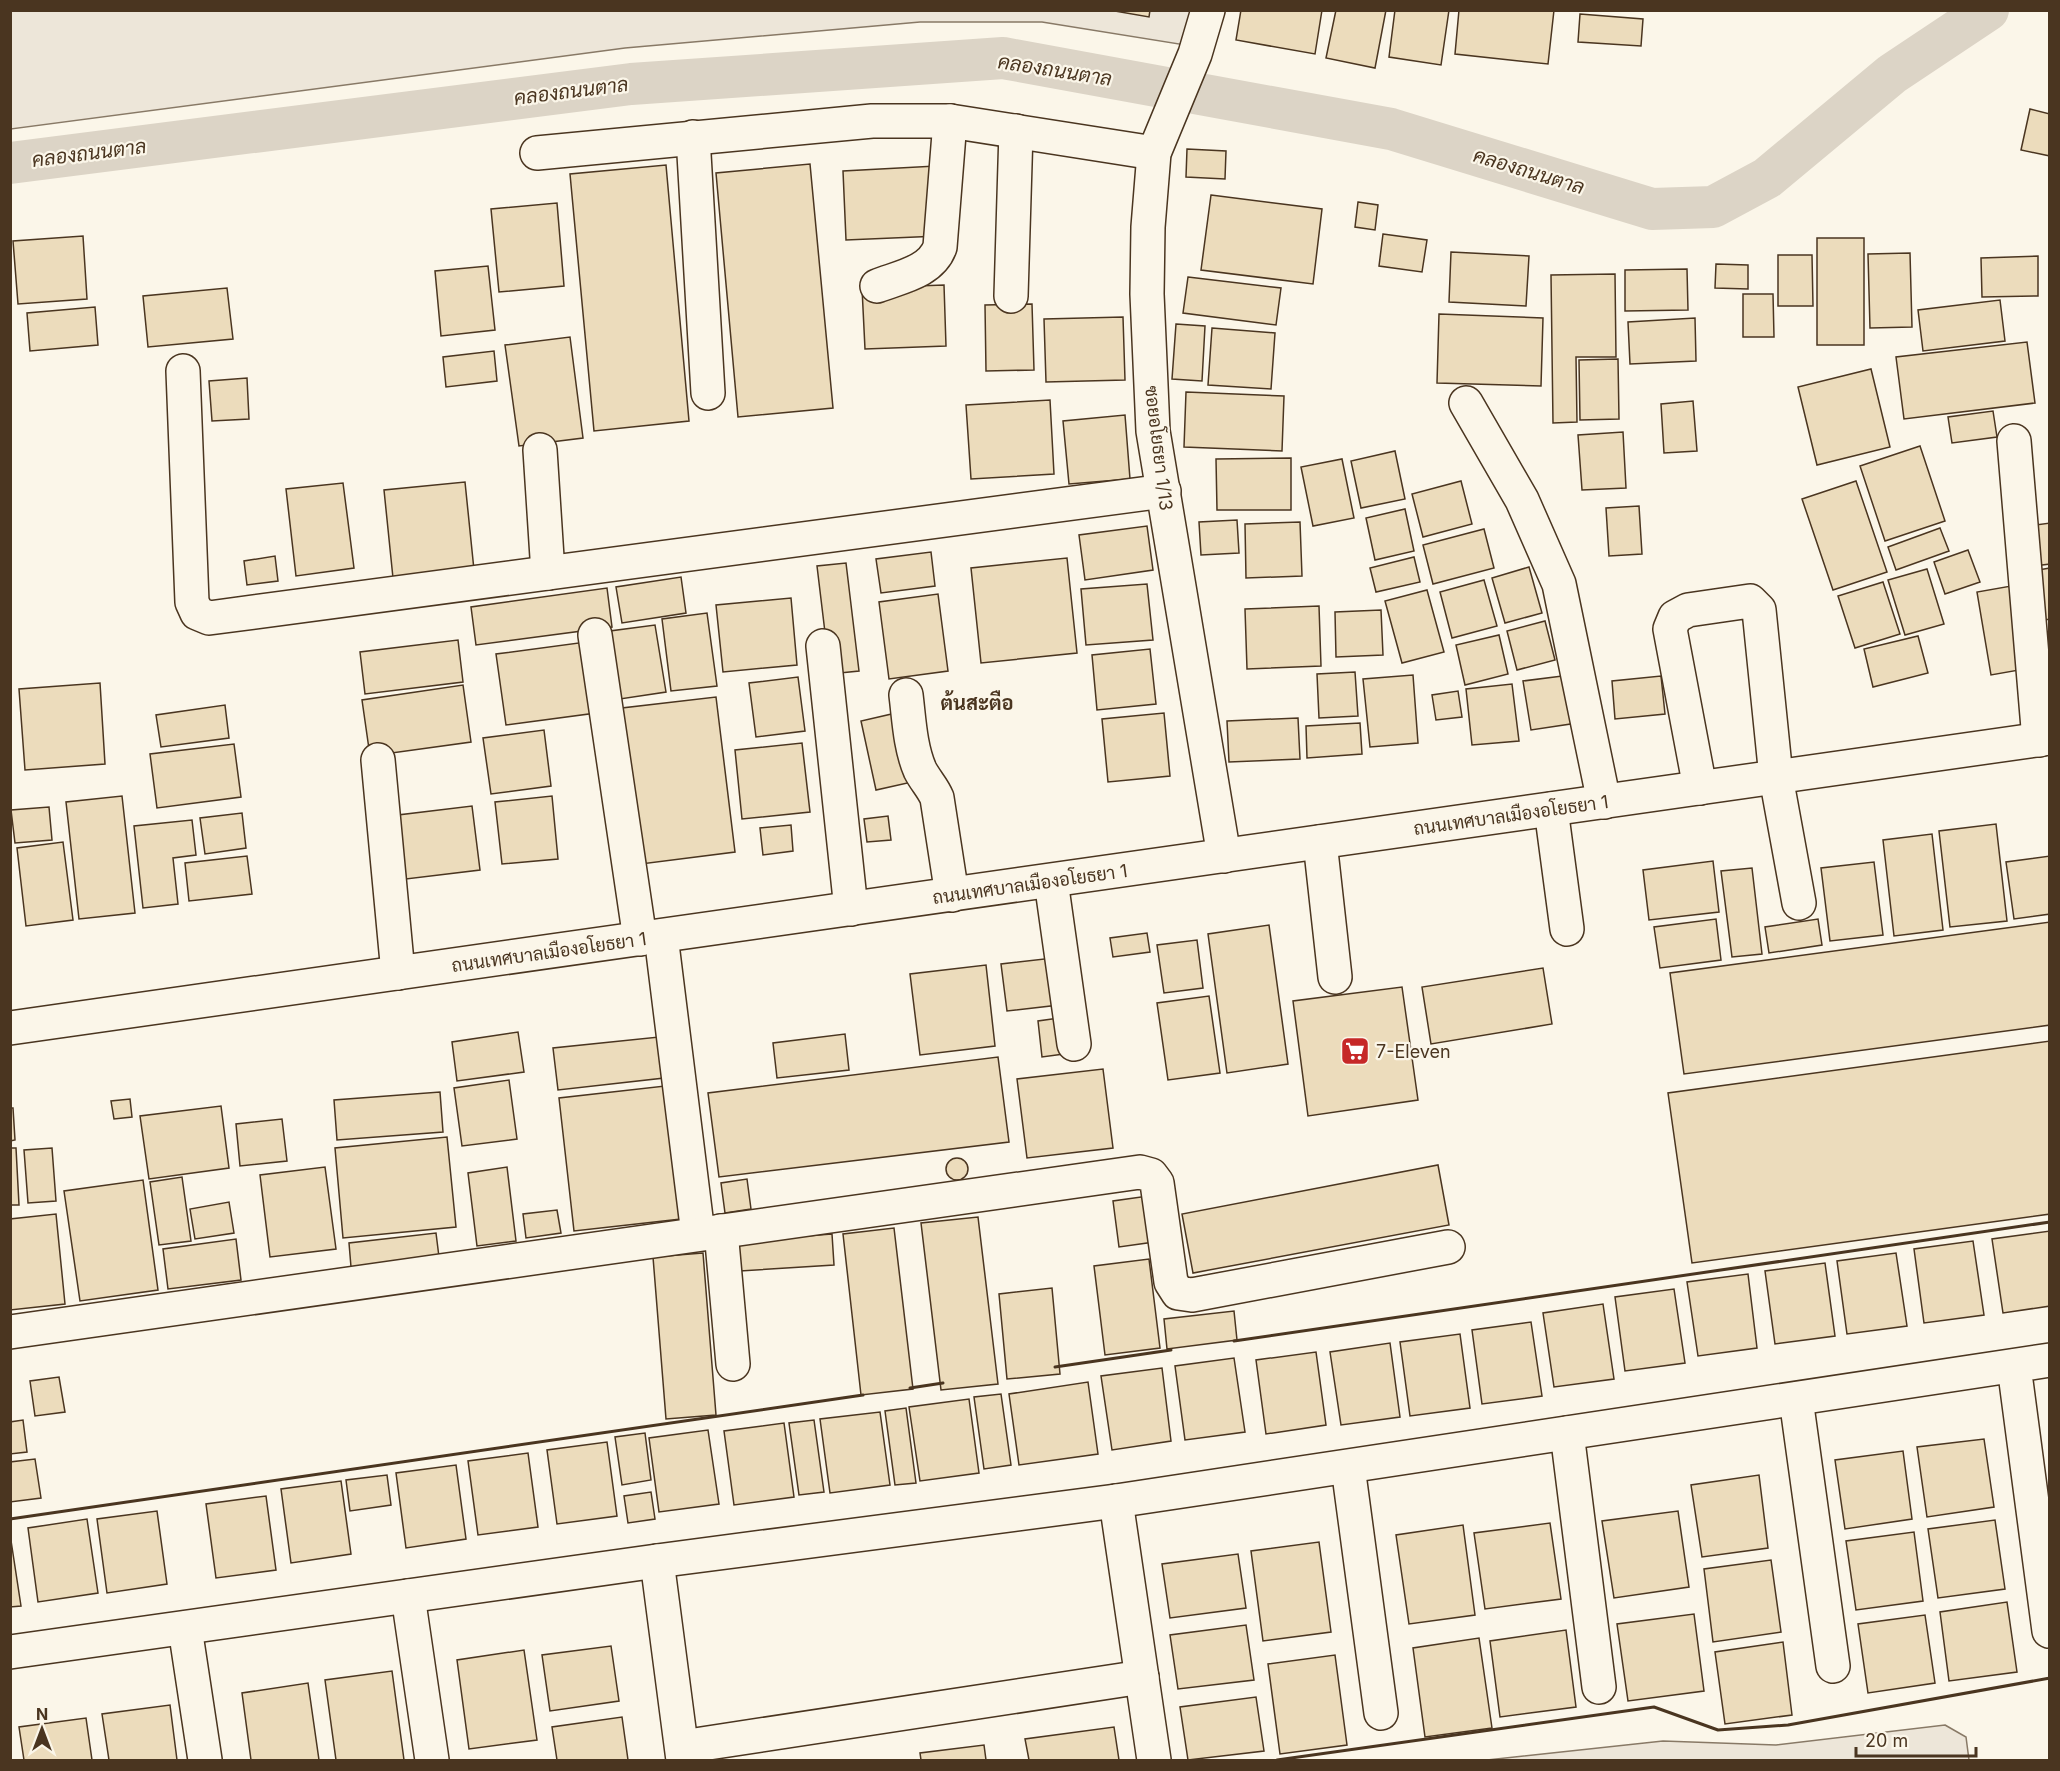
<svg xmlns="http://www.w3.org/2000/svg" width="2060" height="1771" font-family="Inter,Sarabun,sans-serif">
<rect width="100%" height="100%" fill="#fbf6e9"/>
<g fill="#ede6d9" stroke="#887966" stroke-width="1.5">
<polygon points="10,11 1192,11 1185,45 1042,22 920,22 625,48 11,129"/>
<polygon points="1945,1725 1966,1737 1969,1760 1487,1760 1663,1741 1776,1745"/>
</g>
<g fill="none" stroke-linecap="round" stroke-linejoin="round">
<polyline stroke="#dcd4c6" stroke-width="42" points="10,163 631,84 1003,58 1391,129 1652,209 1713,207 1767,178 1892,74 1988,10"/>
</g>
<g fill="#ecdcbc" stroke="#4a3520" stroke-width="1.5">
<polygon points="1109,10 1150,10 1149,17"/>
<polygon points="1241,10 1322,10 1315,54 1236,40"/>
<polygon points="1336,10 1386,10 1375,68 1326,58"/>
<polygon points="1395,10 1449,10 1441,65 1389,57"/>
<polygon points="1459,10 1554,10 1548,64 1455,54"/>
<polygon points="1580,14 1643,19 1641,46 1578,42"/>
<polygon points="2030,109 2050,114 2050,156 2021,150"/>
<polygon points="1187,149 1226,151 1225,179 1186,177"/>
<polygon points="810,164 833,408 738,417 716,173"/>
<polygon points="666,165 689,421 594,431 570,174"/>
<polygon points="936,166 939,236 846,240 843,171"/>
<polygon points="1211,195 1322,209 1313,284 1201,270"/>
<polygon points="1358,202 1378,205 1375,230 1355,227"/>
<polygon points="557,203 564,286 499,292 491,209"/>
<polygon points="1383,234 1427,240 1422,272 1379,266"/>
<polygon points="83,236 87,299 18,304 13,241"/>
<rect x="1817" y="238" width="47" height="107"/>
<polygon points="1451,252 1529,256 1526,306 1449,302"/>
<polygon points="1910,253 1912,327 1870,328 1868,254"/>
<polygon points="1778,255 1812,255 1813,306 1778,306"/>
<polygon points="2038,256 2038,296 1982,297 1981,258"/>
<polygon points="1716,264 1748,265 1748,289 1715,288"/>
<polygon points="488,266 495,330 441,336 435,271"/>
<polygon points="1687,269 1688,310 1625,311 1625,270"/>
<polygon points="1615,274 1616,357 1576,357 1577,422 1553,423 1551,275"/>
<polygon points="1188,277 1281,288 1276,325 1183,313"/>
<polygon points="944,285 946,346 865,349 862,288"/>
<polygon points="227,288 233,339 148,347 143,296"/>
<polygon points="1743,294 1773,294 1774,337 1743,337"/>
<polygon points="2000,300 2005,341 1923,351 1918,310"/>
<polygon points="1032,304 1034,370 986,371 985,305"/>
<polygon points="95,307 98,345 30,351 27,313"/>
<polygon points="1439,314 1543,318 1541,386 1437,383"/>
<polygon points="1123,317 1125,380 1046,382 1044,319"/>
<polygon points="1695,318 1696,361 1630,364 1628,322"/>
<polygon points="1176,324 1205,326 1202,381 1172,379"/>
<polygon points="1212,328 1275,333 1271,389 1208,385"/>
<polygon points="570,337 583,438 519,446 505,345"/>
<polygon points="2027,342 2035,403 1904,419 1896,357"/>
<polygon points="494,351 497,381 446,387 443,357"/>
<polygon points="1618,359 1619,419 1580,420 1579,360"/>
<polygon points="1871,369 1890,447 1817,465 1798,387"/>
<polygon points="247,378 249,419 212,421 209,381"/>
<polygon points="1186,392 1284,396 1282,451 1184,447"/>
<polygon points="1050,400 1054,474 971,479 966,405"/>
<polygon points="1693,401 1697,451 1664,453 1661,404"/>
<polygon points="1993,411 1997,437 1952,443 1948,417"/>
<polygon points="1125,415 1130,479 1069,484 1063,421"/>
<polygon points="1623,432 1626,488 1582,490 1578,435"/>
<polygon points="1920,446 1945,521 1885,541 1860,466"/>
<polygon points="1395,451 1405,499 1361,508 1351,461"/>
<polygon points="1291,458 1291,510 1217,510 1216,459"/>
<polygon points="1342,459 1354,518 1313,526 1301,467"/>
<polygon points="1461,481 1472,524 1423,537 1412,494"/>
<polygon points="1856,481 1887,572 1833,590 1802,499"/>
<polygon points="465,482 474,570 393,578 384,490"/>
<polygon points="343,483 354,568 296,576 286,489"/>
<polygon points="1639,506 1642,554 1609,556 1606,508"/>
<polygon points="1405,509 1414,551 1375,560 1366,518"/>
<polygon points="1237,520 1239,553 1201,555 1199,522"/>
<polygon points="1300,522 1302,576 1246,578 1245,524"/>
<polygon points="2050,523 2050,564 2034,566 2028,526"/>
<polygon points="1147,526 1153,570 1085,580 1079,535"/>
<polygon points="1940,528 1949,551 1896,570 1888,547"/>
<polygon points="1484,529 1494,568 1433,584 1423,545"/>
<polygon points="1968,550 1980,582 1945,594 1934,562"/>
<polygon points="931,552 935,586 881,593 876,559"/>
<polygon points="275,556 278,581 247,585 244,561"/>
<polygon points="1414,557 1420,582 1376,592 1370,568"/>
<polygon points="1067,558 1077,653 981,663 971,568"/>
<polygon points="846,563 859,671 830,674 817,566"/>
<polygon points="1529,567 1542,613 1505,623 1492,578"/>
<polygon points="2050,568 2050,619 2045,620 2038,570"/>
<polygon points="1927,569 1944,624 1905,635 1888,580"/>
<polygon points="681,577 686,613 622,623 616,587"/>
<polygon points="1484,580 1497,626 1452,638 1440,592"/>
<polygon points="1883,582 1900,634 1855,648 1838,596"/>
<polygon points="1147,584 1153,640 1086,645 1081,589"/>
<polygon points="2011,586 2025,669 1991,675 1977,592"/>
<polygon points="607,588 612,627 476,645 471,607"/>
<polygon points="1427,590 1444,652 1402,663 1385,601"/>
<polygon points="938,594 948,671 889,679 879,602"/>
<polygon points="791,598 797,665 723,672 716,605"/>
<polygon points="1319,606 1321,666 1247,669 1245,609"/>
<polygon points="1381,610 1383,655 1336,657 1335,612"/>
<polygon points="707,613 717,686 671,691 662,619"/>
<polygon points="1545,621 1555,660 1517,670 1507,631"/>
<polygon points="655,625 666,692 620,699 610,631"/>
<polygon points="1499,635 1508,674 1465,685 1456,645"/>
<polygon points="1918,636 1928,673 1873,687 1864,649"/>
<polygon points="458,640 463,682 365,694 360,652"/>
<polygon points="586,642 596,713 506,725 496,654"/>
<polygon points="1150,649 1156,704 1097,710 1092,655"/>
<polygon points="1355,672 1358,716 1319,718 1317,674"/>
<polygon points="1413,675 1418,743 1370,747 1363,679"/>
<polygon points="1570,675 1577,723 1531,730 1523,681"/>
<polygon points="1661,676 1665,714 1615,719 1612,681"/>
<polygon points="798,677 805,731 756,737 749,683"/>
<polygon points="100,683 105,764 25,770 19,689"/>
<polygon points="1512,684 1519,741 1472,745 1466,689"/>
<polygon points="463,685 471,742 370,756 362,700"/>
<polygon points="1458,691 1462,717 1436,720 1432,695"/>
<polygon points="716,697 735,852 641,864 622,708"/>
<polygon points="225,705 229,738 161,747 156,715"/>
<polygon points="896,713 912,782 876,790 861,721"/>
<polygon points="1164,713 1170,776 1108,782 1102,719"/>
<polygon points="1298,718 1300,759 1229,762 1227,721"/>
<polygon points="1360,723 1362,754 1307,758 1306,726"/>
<polygon points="544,730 551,786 491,794 483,738"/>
<polygon points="802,743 810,812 742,819 735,750"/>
<polygon points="234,744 241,797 157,808 150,754"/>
<polygon points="122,796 135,913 79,919 66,802"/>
<polygon points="552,796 558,859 502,864 495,802"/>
<polygon points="472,806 480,870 406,879 398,815"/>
<polygon points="49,807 52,840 15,843 11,810"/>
<polygon points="242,813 246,848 205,854 200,818"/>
<polygon points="888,816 891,840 867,842 864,819"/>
<polygon points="192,820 196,855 173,858 178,904 143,908 134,826"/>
<polygon points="1996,824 2007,921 1950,927 1939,831"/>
<polygon points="791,825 793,851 763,855 760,828"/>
<polygon points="1932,834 1943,930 1894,936 1883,840"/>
<polygon points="63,842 73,920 26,926 17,848"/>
<polygon points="247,856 252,894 189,901 185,863"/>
<polygon points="2050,856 2050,914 2014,919 2006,862"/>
<polygon points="1713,861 1719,912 1649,920 1643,870"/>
<polygon points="1874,862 1883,935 1830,941 1821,868"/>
<polygon points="1752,868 1762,954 1732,957 1721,871"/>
<polygon points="1716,919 1721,960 1660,968 1654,927"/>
<polygon points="1818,919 1822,945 1769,953 1765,927"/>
<polygon points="2050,922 2050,1025 1684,1074 1670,973"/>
<polygon points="1269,925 1288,1064 1227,1073 1208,934"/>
<polygon points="1147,933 1150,952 1113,957 1110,938"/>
<polygon points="1197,940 1203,988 1164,993 1157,945"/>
<polygon points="1053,958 1059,1005 1007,1011 1001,964"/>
<polygon points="986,965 995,1046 920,1055 910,974"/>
<polygon points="1543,968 1552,1024 1431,1044 1422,987"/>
<polygon points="1402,987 1418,1100 1308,1116 1293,1001"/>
<polygon points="1209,996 1220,1073 1168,1080 1157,1003"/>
<polygon points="1066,1017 1071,1053 1042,1057 1038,1021"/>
<polygon points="518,1032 524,1072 457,1081 452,1042"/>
<polygon points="845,1034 849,1070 777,1078 773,1043"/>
<polygon points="659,1037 664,1078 558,1090 553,1048"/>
<polygon points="2050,1041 2050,1214 1692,1263 1668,1093"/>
<polygon points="998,1057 1009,1142 719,1177 708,1093"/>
<polygon points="1103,1069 1113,1148 1027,1158 1017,1079"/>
<polygon points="509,1080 517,1139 462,1146 454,1088"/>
<polygon points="665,1086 681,1219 574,1231 559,1098"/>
<polygon points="440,1092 443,1132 337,1140 334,1100"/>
<polygon points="130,1099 132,1117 114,1119 111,1101"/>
<polygon points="221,1106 229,1168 149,1179 140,1116"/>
<polygon points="10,1108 13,1108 15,1140 10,1141"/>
<polygon points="282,1119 287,1161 240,1166 236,1124"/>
<polygon points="447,1137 456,1227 343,1238 335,1148"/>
<polygon points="10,1148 16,1148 19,1205 10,1205"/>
<polygon points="52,1148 56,1201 28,1203 24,1150"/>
<circle cx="957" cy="1169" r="11"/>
<polygon points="1438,1165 1449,1225 1193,1273 1182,1214"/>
<polygon points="325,1167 336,1249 270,1257 260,1175"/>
<polygon points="507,1167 516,1241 477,1246 468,1173"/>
<polygon points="182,1177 191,1241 159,1245 150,1182"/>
<polygon points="747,1179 751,1209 725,1213 721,1183"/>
<polygon points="143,1180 158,1290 80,1301 64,1191"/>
<polygon points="1148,1196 1154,1242 1119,1247 1113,1201"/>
<polygon points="229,1202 234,1233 195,1239 190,1209"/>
<polygon points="557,1210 561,1233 526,1238 523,1214"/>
<polygon points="56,1214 65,1304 10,1310 10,1219"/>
<polygon points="978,1217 998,1384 941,1390 921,1223"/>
<polygon points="894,1228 913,1389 861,1395 843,1234"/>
<polygon points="2050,1231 2050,1306 2003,1313 1992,1239"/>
<polygon points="436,1233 439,1257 351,1267 349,1243"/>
<polygon points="832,1234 834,1265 740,1271 738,1241"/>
<polygon points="236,1239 241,1280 168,1289 163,1249"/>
<polygon points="1973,1241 1984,1315 1924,1323 1914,1249"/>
<polygon points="703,1253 716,1415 666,1419 653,1257"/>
<polygon points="1896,1253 1907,1326 1847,1334 1837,1261"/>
<polygon points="1149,1259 1160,1348 1105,1355 1094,1266"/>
<polygon points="1825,1263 1835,1336 1775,1344 1765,1271"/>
<polygon points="1748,1274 1757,1348 1698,1356 1687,1282"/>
<polygon points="1052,1288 1060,1374 1007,1379 999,1294"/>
<polygon points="1674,1289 1685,1363 1625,1371 1615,1297"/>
<polygon points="1603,1304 1614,1379 1554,1387 1543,1313"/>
<polygon points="1234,1311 1237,1340 1167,1349 1164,1319"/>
<polygon points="1531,1322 1542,1396 1482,1404 1472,1330"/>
<polygon points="1460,1334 1470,1408 1410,1416 1400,1342"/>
<polygon points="1390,1343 1400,1417 1341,1425 1330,1352"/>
<polygon points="1316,1352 1326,1425 1266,1434 1256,1360"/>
<polygon points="1234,1358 1245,1432 1185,1440 1175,1366"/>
<polygon points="1162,1368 1171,1441 1112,1450 1101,1376"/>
<polygon points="59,1377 65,1412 35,1416 30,1381"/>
<polygon points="1088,1382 1098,1454 1019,1465 1009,1394"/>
<polygon points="1001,1394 1011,1465 984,1469 974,1397"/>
<polygon points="969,1399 979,1473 920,1481 909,1407"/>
<polygon points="906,1408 916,1483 895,1485 885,1411"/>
<polygon points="880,1412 890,1485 830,1493 820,1419"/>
<polygon points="23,1420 27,1452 10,1454 10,1422"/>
<polygon points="814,1420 824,1492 799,1495 789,1423"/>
<polygon points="784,1423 794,1497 734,1505 724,1431"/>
<polygon points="708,1430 719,1504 659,1512 649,1438"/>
<polygon points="645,1433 651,1480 622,1485 615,1437"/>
<polygon points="1984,1439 1994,1507 1927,1517 1917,1447"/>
<polygon points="607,1442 617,1516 557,1524 547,1450"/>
<polygon points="1903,1451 1912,1519 1845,1529 1835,1460"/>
<polygon points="528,1453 538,1527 478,1535 468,1461"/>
<polygon points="35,1459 41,1498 10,1502 10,1462"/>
<polygon points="456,1465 466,1539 406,1548 396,1473"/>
<polygon points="387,1475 391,1505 350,1511 346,1480"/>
<polygon points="1759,1475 1768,1548 1702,1557 1691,1485"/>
<polygon points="341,1481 351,1554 291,1563 281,1489"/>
<polygon points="651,1492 655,1519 628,1523 624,1496"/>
<polygon points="266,1496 276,1570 216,1578 206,1504"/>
<polygon points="157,1511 167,1584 107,1593 97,1519"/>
<polygon points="1678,1511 1689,1587 1614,1598 1602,1521"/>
<polygon points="87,1519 98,1593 38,1602 28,1528"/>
<polygon points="1995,1520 2005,1589 1938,1598 1928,1529"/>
<polygon points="1550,1523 1561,1599 1485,1609 1474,1533"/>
<polygon points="1463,1525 1475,1615 1409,1624 1396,1535"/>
<polygon points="1914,1532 1923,1601 1856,1610 1846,1541"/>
<polygon points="10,1534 21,1606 10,1607"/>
<polygon points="1319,1542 1331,1632 1263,1641 1251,1551"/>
<polygon points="1238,1554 1246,1608 1170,1618 1162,1564"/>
<polygon points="1771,1560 1781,1632 1713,1642 1704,1569"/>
<polygon points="2007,1602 2017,1672 1949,1681 1940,1612"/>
<polygon points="1694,1614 1704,1691 1628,1701 1617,1624"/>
<polygon points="1925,1615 1935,1683 1868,1693 1858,1624"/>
<polygon points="1246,1625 1254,1680 1178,1689 1170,1635"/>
<polygon points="1566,1630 1576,1707 1500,1717 1490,1641"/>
<polygon points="1479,1638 1492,1728 1425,1737 1413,1648"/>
<polygon points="1783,1642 1792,1715 1725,1724 1715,1652"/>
<polygon points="611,1646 619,1701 550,1711 542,1655"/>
<polygon points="524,1650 537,1740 469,1749 457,1660"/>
<polygon points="1335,1655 1347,1745 1280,1754 1268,1664"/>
<polygon points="392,1671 404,1760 336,1760 325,1680"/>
<polygon points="308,1683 319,1760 251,1760 242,1693"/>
<polygon points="1256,1697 1264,1751 1188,1760 1180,1707"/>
<polygon points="170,1705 177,1760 109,1760 102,1714"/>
<polygon points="622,1717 628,1760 557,1760 552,1727"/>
<polygon points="86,1718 92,1760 24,1760 19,1727"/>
<polygon points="1114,1727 1119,1760 1029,1760 1025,1739"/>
<polygon points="984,1745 986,1760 921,1760 920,1753"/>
</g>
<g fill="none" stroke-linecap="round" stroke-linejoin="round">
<g stroke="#4a3520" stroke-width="36">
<g id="minor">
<polyline points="1208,10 1195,54 1154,153 1148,227 1147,294 1153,431 1224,856"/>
<polyline points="693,137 708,393"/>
<polyline points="537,153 872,121 950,121 1154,153"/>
<path d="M877 286C900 277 931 272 940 247L950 121"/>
<polyline points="1011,296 1016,131"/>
<polyline points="183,371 192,602 197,613 209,618 1164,491"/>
<polyline points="1466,403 1522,500 1559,584 1604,802"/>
<polyline points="2014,441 2039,740"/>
<polyline points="540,450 548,573"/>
<polyline points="595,635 640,939"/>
<polyline points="823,646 851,909"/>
<path d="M906 695C909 719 910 747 920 770 925 780 933 788 937 798L952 895"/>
<polyline points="378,760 398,973"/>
<polyline points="1700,788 1670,629 1675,617 1688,610 1750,601 1759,610 1776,777 1799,903"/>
<polyline points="1551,809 1567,929"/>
<polyline points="1320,842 1335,977"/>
<polyline points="1051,881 1074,1044"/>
<polyline points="661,936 698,1234"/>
<polyline points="721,1231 733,1364"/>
<polyline points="10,1332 1140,1172 1151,1175 1157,1183 1171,1282 1178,1293 1192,1295 1448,1247"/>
<polyline points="2014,1366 2049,1631"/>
<polyline points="1796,1399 1833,1666"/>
<polyline points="1567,1433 1599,1687"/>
<polyline points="1348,1467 1381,1713"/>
<polyline points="1116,1501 1154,1760"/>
<polyline points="657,1561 683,1760"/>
<polyline points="408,1596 432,1760"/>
<polyline points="185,1628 205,1760"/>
<polyline points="10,1652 657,1561 1116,1501 2050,1360"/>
<polyline points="682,1747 1142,1677"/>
</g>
</g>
<g stroke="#4a3520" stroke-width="36">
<polyline id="major" points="10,1028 2050,738"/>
</g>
<use href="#minor" stroke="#fbf6e9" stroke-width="33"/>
<use href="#major" stroke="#fbf6e9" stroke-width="33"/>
<g stroke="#4a3520" stroke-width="3">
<polyline points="1234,1341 2050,1222"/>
<polyline points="1055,1367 1171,1350"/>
<polyline points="910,1388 943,1383"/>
<polyline points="10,1519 863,1395"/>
<polyline points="1277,1760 1654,1707 1718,1730 1788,1725 2050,1678"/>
</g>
</g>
<defs>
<g id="supermarket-square" transform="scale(1.5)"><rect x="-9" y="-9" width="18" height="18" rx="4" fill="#c62828" stroke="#fbf6e9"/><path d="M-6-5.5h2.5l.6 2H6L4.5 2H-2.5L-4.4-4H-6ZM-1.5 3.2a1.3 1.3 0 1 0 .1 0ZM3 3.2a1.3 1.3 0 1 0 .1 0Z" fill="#fff"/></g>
</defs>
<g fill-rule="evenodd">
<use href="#supermarket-square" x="1355" y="1051"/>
</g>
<g text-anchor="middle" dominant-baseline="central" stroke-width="4.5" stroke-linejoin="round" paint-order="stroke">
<g font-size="18" fill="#4a3520" stroke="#fbf6e9">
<text transform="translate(1159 448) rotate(83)">ซอยอโยธยา 1/13</text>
<text transform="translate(1511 815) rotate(-8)">ถนนเทศบาลเมืองอโยธยา 1</text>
<text transform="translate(1030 884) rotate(-8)">ถนนเทศบาลเมืองอโยธยา 1</text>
<text transform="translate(549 952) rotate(-8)">ถนนเทศบาลเมืองอโยธยา 1</text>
</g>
<g font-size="18" fill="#4a3520" stroke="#fbf6e9" text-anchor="start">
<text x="1376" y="1051">7-Eleven</text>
</g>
<g font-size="20" font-style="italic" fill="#4a3520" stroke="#fbf6e9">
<text transform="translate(1055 70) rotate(9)">คลองถนนตาล</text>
<text transform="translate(571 91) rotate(-7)">คลองถนนตาล</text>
<text transform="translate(89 153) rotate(-7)">คลองถนนตาล</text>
<text transform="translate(1529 171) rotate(17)">คลองถนนตาล</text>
</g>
<g font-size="20" font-weight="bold" fill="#4a3520" stroke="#fbf6e9">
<text x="977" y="703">ต้นสะตือ</text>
</g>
</g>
<rect width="2060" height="1771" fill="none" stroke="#4a3520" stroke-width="24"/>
<g transform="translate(42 1729)" stroke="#fbf6e9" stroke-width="4.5" paint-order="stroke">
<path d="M0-4.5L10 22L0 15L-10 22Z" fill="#4a3520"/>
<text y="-9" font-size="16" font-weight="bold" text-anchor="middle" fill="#4a3520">N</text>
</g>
<path d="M1856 1747v9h120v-9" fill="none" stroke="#4a3520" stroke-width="3"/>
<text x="1865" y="1747" font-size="18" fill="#4a3520" stroke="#fbf6e9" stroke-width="4.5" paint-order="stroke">20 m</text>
</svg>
